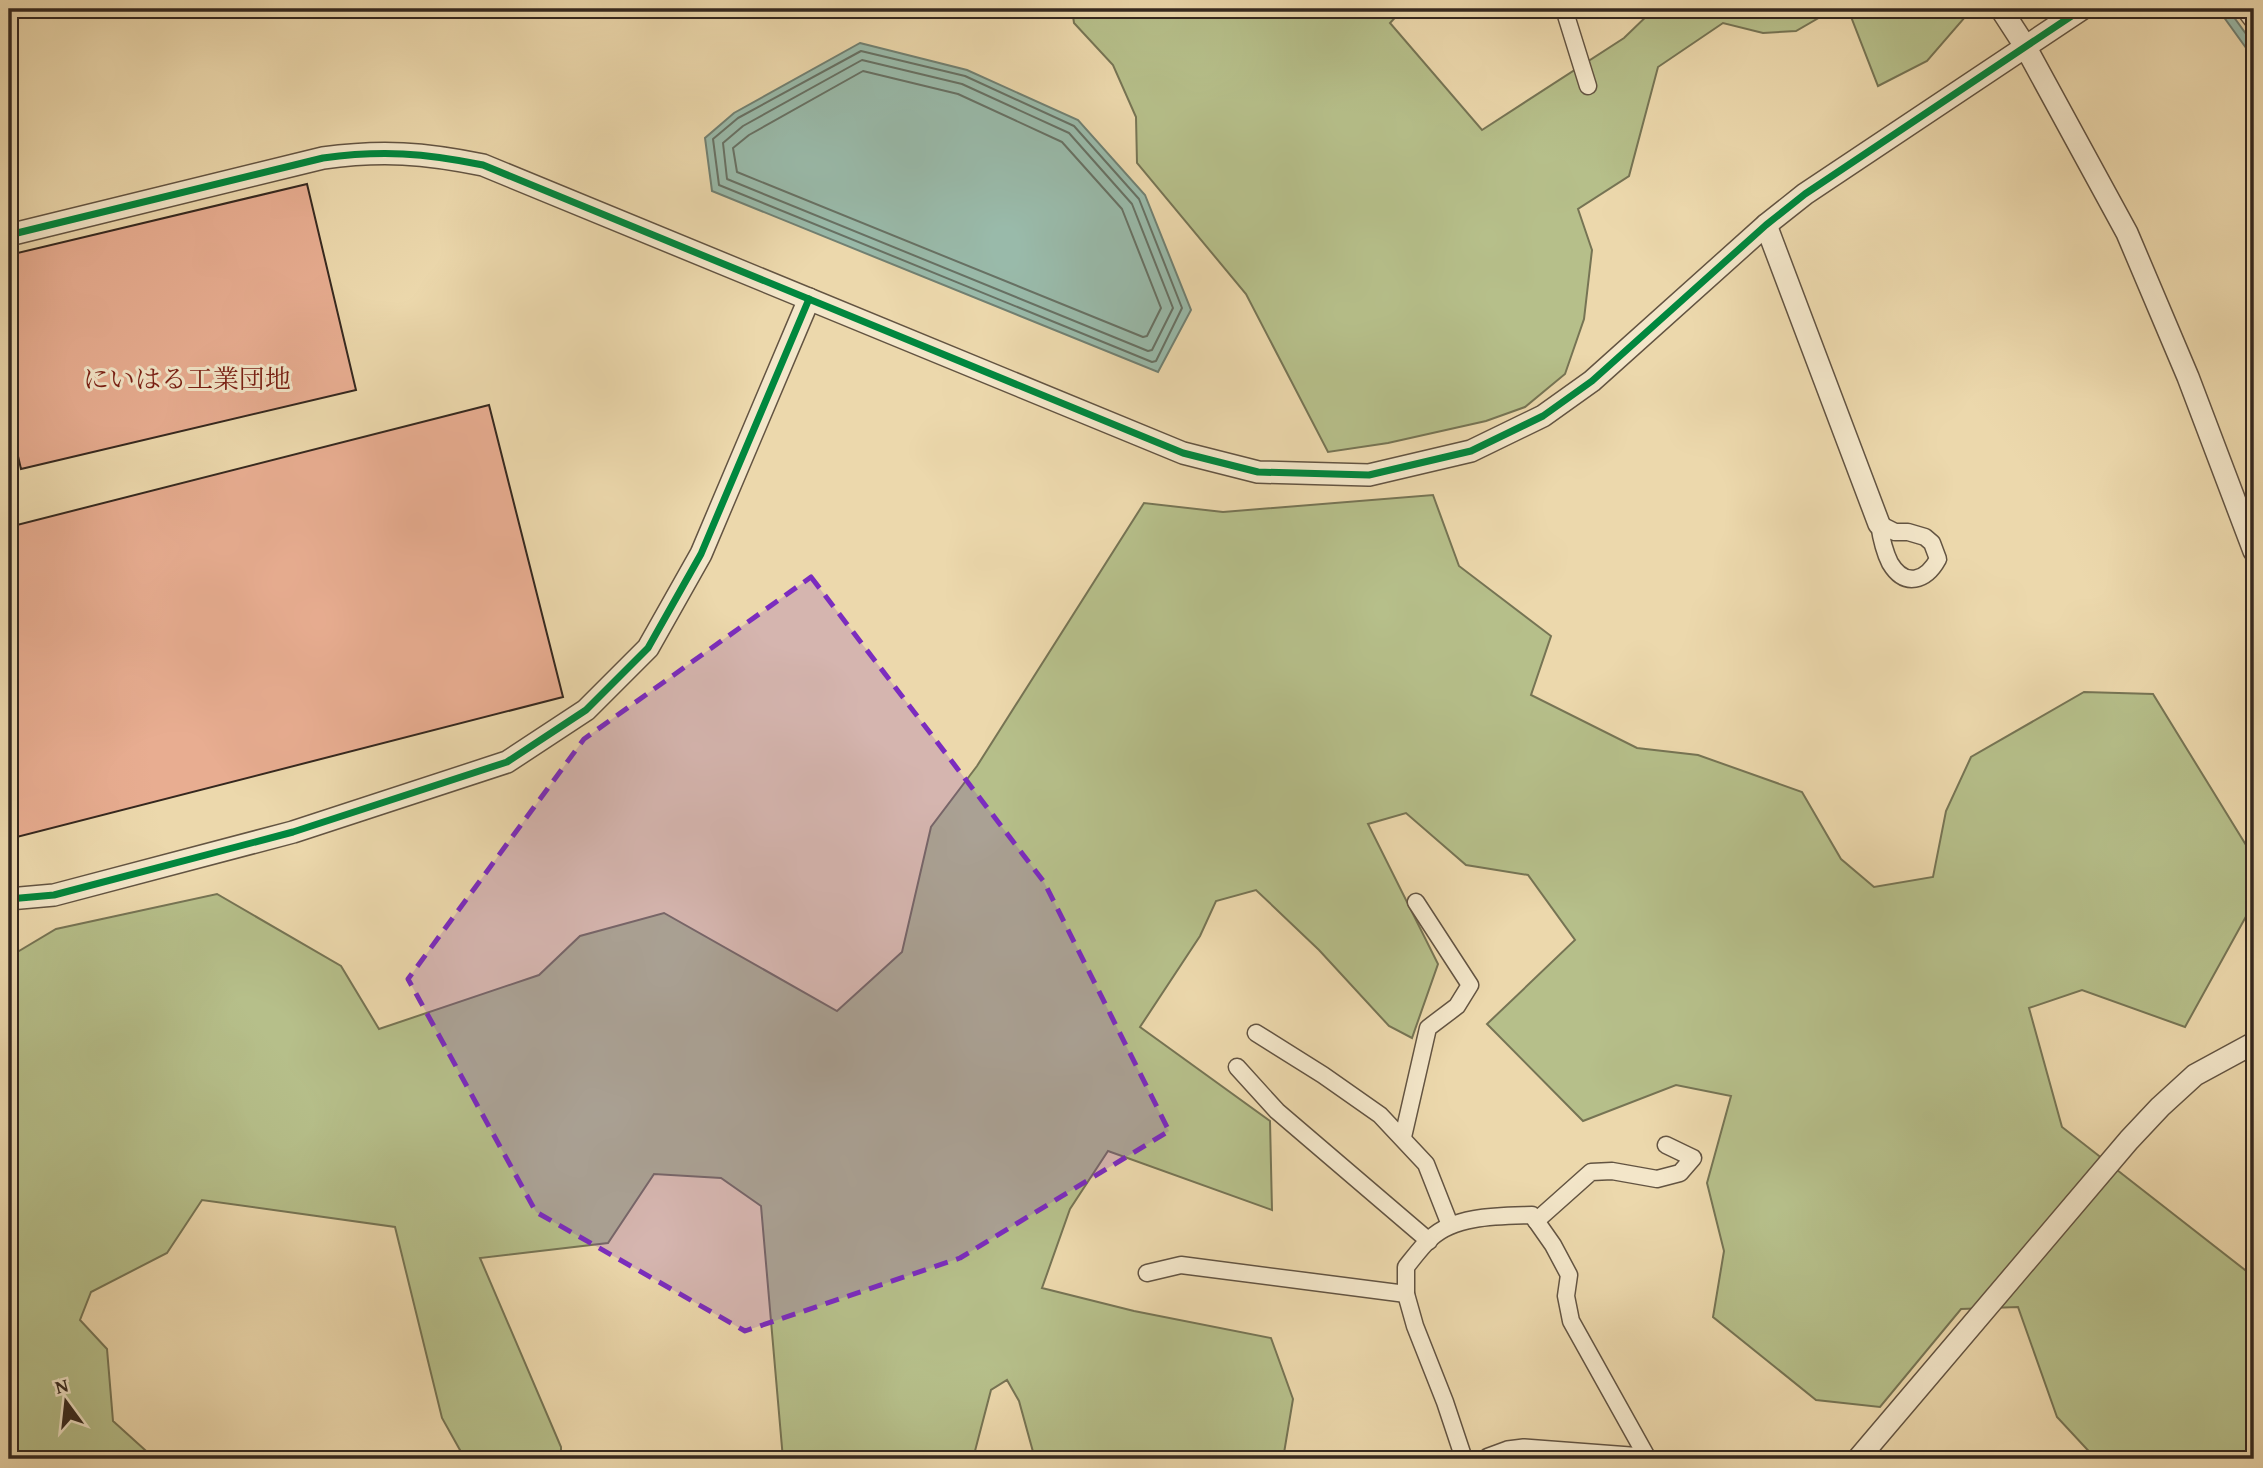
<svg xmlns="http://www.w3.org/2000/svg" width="2263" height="1468" font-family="'Gentium Book Plus','Noto Serif JP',serif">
<rect width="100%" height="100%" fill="#ecd8ac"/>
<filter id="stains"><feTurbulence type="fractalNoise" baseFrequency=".00286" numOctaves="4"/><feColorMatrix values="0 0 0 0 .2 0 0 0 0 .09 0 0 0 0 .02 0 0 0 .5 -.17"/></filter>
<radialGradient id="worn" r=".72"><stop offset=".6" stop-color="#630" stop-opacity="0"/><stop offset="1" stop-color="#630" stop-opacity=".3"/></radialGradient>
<g fill="#b6bf8a" stroke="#767454" stroke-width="2">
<polygon points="1072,9 1403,9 1390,23 1482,130 1624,38 1654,9 1834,9 1796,31 1763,33 1723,23 1658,67 1629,176 1578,209 1592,250 1584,319 1565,374 1525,407 1486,421 1388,443 1328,452 1246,294 1137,163 1136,117 1113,65 1074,23"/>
<polygon points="1848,9 1962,9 1966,16 1927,61 1878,86"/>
<polygon points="1433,495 1459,566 1551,636 1531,695 1637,748 1698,755 1802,792 1841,859 1874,887 1933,877 1946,811 1971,757 2084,692 2153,694 2254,858 2254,902 2185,1027 2082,990 2029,1008 2062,1127 2254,1277 2254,1459 2096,1459 2057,1417 2018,1307 1961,1309 1880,1407 1816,1400 1713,1317 1724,1251 1707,1183 1731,1096 1676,1085 1583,1121 1487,1024 1575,940 1528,875 1466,865 1406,813 1368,824 1438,964 1412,1038 1389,1026 1319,950 1256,890 1216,901 1200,936 1140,1027 1270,1121 1272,1210 1108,1151 1070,1209 1042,1288 1134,1311 1271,1338 1293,1399 1283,1459 1035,1459 1019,1401 1007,1380 991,1390 975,1451 944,1459 783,1459 761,1206 721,1178 654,1174 608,1243 480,1258 561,1447 561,1459 465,1459 442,1418 395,1227 202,1200 167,1253 91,1292 80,1320 107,1349 113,1421 155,1459 9,1459 9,957 56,929 217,894 341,966 379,1029 539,975 580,936 664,913 837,1011 902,952 931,827 977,766 1144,503 1223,512"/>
</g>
<g fill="#99baaa" stroke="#718072" stroke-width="2">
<polygon points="2218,9 2228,9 2254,45 2254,59"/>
<polygon points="860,43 967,70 1078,120 1145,195 1191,310 1158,372 712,191 705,138 734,113"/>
</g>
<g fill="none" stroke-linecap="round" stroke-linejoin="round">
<g stroke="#677164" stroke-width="2">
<polygon points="861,51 965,76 1074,126 1139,199 1182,308 1156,361 1152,362 719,185 713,139 738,118"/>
<polygon points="862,60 962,84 1069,133 1132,204 1173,308 1152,350 1148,351 727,179 723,143 743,126"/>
<polygon points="863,71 958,94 1062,142 1122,209 1161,308 1147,336 1143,337 737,172 733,148 749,135"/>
</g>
</g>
<g fill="#e8ad91" stroke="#35281f" stroke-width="2">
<polygon points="307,184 356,390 21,469 9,418 9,255"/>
<polygon points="489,405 563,697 9,839 9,527"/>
</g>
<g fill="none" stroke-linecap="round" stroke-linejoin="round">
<g stroke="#635442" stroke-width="19">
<g id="minor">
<polyline points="1564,9 1588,86"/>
<polyline points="2244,9 2254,22"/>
<path d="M1879 524 1895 532H1908L1925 537 1932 543 1938 559C1926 581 1905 588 1890 563 1884 551 1881 537 1879 524Z"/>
<polyline points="1256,1033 1323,1075 1380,1115 1426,1164 1450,1225"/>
<polyline points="1237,1067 1277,1111 1429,1241"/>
<polyline points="1403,1137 1428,1028 1457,1006 1470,985 1416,902"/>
<polyline points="1536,1221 1591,1172 1612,1171 1657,1179 1680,1173 1693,1158 1666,1145"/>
<polyline points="1147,1273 1181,1265 1406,1294"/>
<path d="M1464 1459 1445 1402 1415 1326 1406 1294V1267C1414 1257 1422 1246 1431 1238 1455 1215 1501 1216 1532 1215L1553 1245 1569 1275 1566 1296 1571 1321 1648 1459"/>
</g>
</g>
<g stroke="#635442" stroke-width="24">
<g id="tertiary">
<polyline points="2001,9 2025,46 2127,233 2188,377 2254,551"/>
<polyline points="1766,225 1879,524"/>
<path d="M9 235 323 158C382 150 424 153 483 165L1183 453 1258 472 1369 475 1471 451 1543 416 1592 381 1766 225 1805 194 2082 9"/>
<polyline points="9,899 54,895 293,832 507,762 586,710 648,648 701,554 809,299"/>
<polyline points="1489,1459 1508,1452 1524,1450 1643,1459"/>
<polyline points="1858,1459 2129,1140 2160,1107 2195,1075 2254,1043"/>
</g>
</g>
<use href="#minor" stroke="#f3e6c9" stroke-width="16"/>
<use href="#tertiary" stroke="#f3e6c9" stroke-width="21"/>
<g stroke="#f3e6c9" stroke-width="11">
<g id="cycleway">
<path d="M9 235 323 158C382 150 424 153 483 165L1183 453 1258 472 1369 475 1471 451 1543 416 1592 381 1766 225 1805 194 2082 9"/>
<polyline points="9,899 54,895 293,832 507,762 586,710 648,648 701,554 809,299"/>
</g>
</g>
<use href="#cycleway" stroke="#00873e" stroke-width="7"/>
</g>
<path fill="#7b2cbf" fill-opacity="0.2" stroke="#7b2cbf" stroke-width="5" stroke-dasharray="14 9" stroke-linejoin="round" d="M811 577 1044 882 1169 1131 960 1258 745 1331 536 1212 408 979 584 739Z"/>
<g text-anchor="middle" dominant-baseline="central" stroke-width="6" stroke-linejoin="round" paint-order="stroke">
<g font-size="26" fill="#7a1f14" stroke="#f3e6c9">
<text x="187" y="378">にいはる工業団地</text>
</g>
</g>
<rect width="2263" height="1468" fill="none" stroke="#ecd8ac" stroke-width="35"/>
<rect x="10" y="10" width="2242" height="1447" fill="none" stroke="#35281f" stroke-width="3.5"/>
<rect x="18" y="18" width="2228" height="1433" fill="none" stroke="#35281f" stroke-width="2"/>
<g transform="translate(66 1402) rotate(345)" stroke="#f3e6c9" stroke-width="5" paint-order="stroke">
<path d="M0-5L12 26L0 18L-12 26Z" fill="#35281f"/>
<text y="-10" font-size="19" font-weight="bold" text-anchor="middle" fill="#35281f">N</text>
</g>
<rect width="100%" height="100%" filter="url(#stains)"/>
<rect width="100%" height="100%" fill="url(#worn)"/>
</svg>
